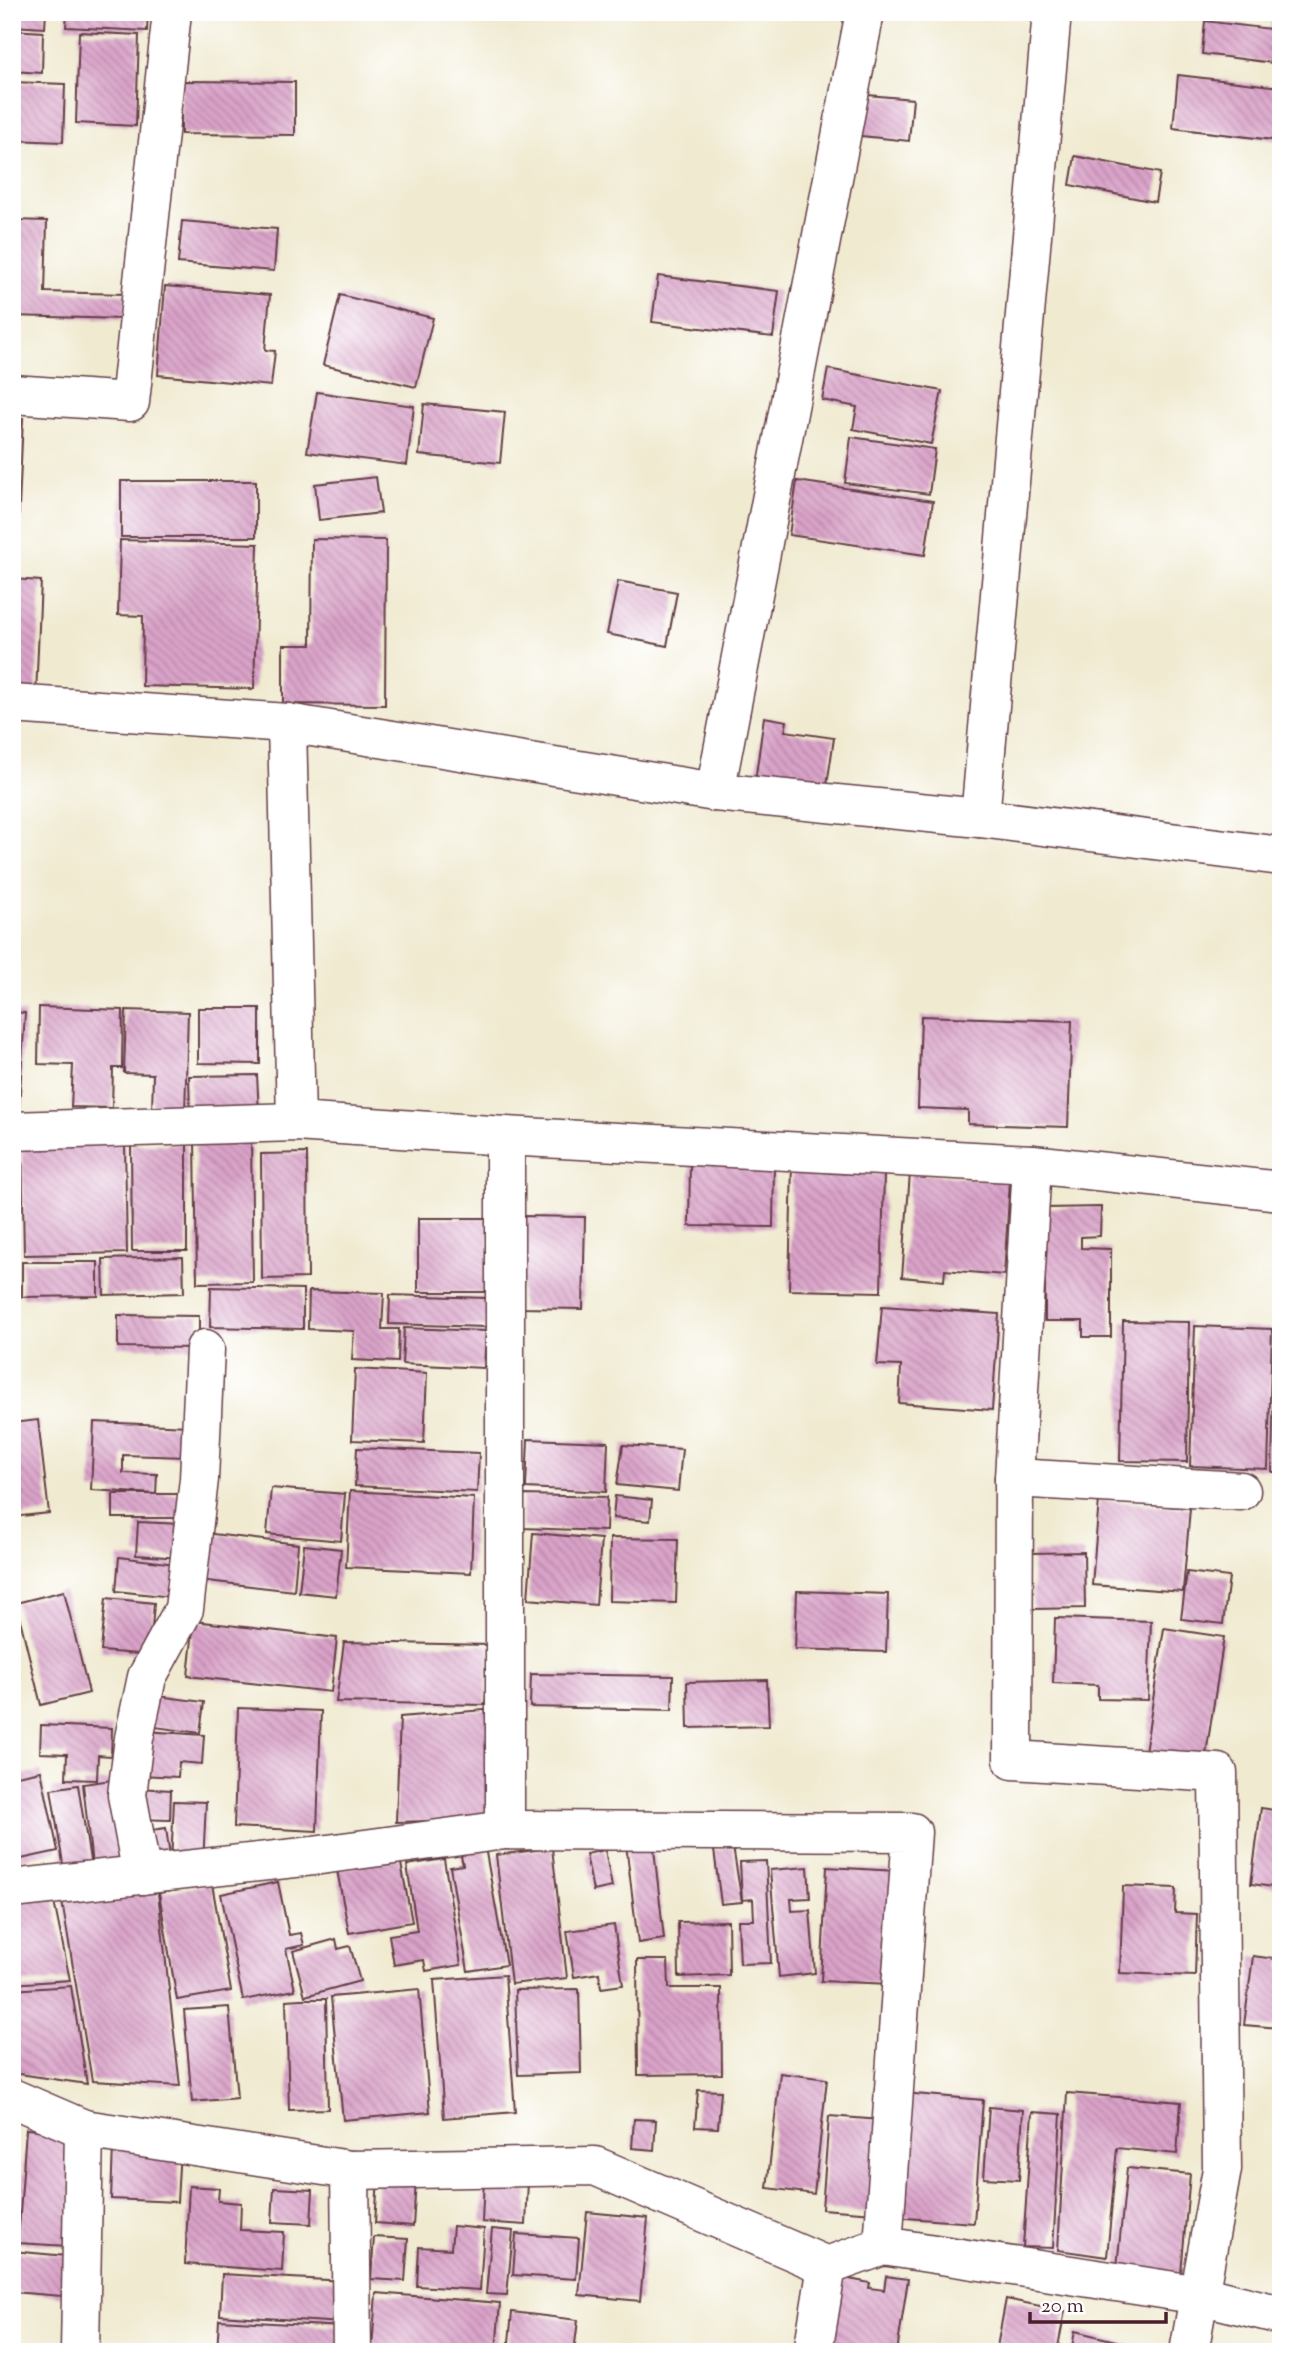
<svg xmlns="http://www.w3.org/2000/svg" width="1293" height="2364" font-family="'Sorts Mill Goudy',serif">
<defs>
<pattern id="building-back-hatch" width="6" height="6" patternUnits="userSpaceOnUse" patternTransform="scale(1.75)"><rect width="6" height="6" fill="#daa3c9"/><path d="M-1 5l2 2M0 0l6 6M5-1l2 2" fill="none" stroke="#b384a3"/></pattern>
</defs>
<rect width="100%" height="100%" fill="#fff"/>
<filter id="ink" filterUnits="userSpaceOnUse"><feTurbulence type="fractalNoise" baseFrequency=".0143" numOctaves="2"/><feDisplacementMap in="SourceGraphic" scale="14" xChannelSelector="R" yChannelSelector="G"/><feConvolveMatrix kernelMatrix="1 2 1 2 8 2 1 2 1" color-interpolation-filters="sRGB"/></filter>
<filter id="wash" filterUnits="userSpaceOnUse"><feTurbulence type="fractalNoise" baseFrequency=".00686" numOctaves="4" result="noise"/><feDisplacementMap in="SourceGraphic" scale="28" xChannelSelector="R" yChannelSelector="G"/><feGaussianBlur stdDeviation="1.57" result="paint"/><feColorMatrix in="noise" values="0 0 0 0 0 0 0 0 0 0 0 0 0 0 0 0 0 1.4 0 .05"/><feComposite in="paint" operator="in"/></filter>
<g filter="url(#wash)">
<rect width="100%" height="100%" fill="#f0ead0"/>
<g id="blocks">
<g fill="url(#building-back-hatch)">
<polygon points="12,12 46,12 45,28 12,26"/>
<polygon points="67,12 148,12 147,31 66,27"/>
<polygon points="493,12 528,12 528,18 493,14"/>
<polygon points="1272,18 1281,19 1281,64 1202,54 1205,21 1270,29"/>
<polygon points="12,30 43,32 42,73 12,71"/>
<polygon points="79,32 139,35 136,126 76,123"/>
<polygon points="1178,75 1281,87 1281,141 1173,128"/>
<polygon points="181,81 295,82 295,135 181,134"/>
<polygon points="12,82 65,84 63,142 12,140"/>
<polygon points="856,94 913,99 909,141 852,135"/>
<polygon points="1075,156 1160,173 1155,202 1070,185"/>
<polygon points="12,220 47,221 45,292 126,294 125,319 12,316"/>
<polygon points="182,221 277,229 274,271 178,263"/>
<polygon points="658,276 779,291 773,337 652,322"/>
<polygon points="165,286 270,295 265,350 275,351 271,386 158,375"/>
<polygon points="340,295 433,318 416,387 323,365"/>
<polygon points="828,369 942,391 931,444 853,429 857,407 822,400"/>
<polygon points="317,392 414,406 407,465 307,452"/>
<polygon points="424,404 505,412 500,463 419,455"/>
<polygon points="12,418 23,418 16,575 12,575"/>
<polygon points="851,437 935,449 929,494 845,483"/>
<polygon points="376,477 381,513 319,520 315,484"/>
<rect x="121" y="481" width="135" height="56"/>
<polygon points="797,481 933,501 925,555 789,535"/>
<polygon points="312,539 386,540 385,705 283,704 283,645 311,645"/>
<polygon points="120,540 258,544 254,689 142,686 143,616 118,615"/>
<polygon points="12,579 41,581 36,695 12,694"/>
<polygon points="618,581 677,592 667,646 607,634"/>
<polygon points="764,717 787,721 785,731 834,738 825,799 754,789"/>
<polygon points="39,1007 123,1010 122,1068 113,1068 112,1108 71,1107 73,1065 38,1064"/>
<polygon points="198,1008 260,1008 260,1064 198,1063"/>
<polygon points="126,1010 188,1012 185,1113 152,1113 153,1074 124,1073"/>
<polygon points="12,1012 25,1013 19,1109 12,1108"/>
<polygon points="921,1016 1072,1021 1068,1127 968,1124 968,1110 918,1108"/>
<polygon points="257,1075 259,1113 190,1115 189,1076"/>
<polygon points="251,1139 253,1282 197,1283 195,1140"/>
<polygon points="125,1144 127,1253 24,1255 22,1146"/>
<polygon points="131,1144 187,1144 187,1251 132,1251"/>
<polygon points="307,1153 308,1278 262,1279 261,1154"/>
<polygon points="690,1162 774,1164 773,1227 689,1226"/>
<polygon points="792,1162 829,1163 829,1173 884,1174 881,1292 789,1290"/>
<polygon points="910,1173 1010,1181 1004,1275 945,1270 944,1281 902,1277"/>
<polygon points="1101,1207 1100,1236 1081,1237 1081,1248 1111,1249 1111,1337 1083,1337 1083,1321 1045,1321 1045,1208"/>
<polygon points="522,1216 585,1217 583,1309 521,1308"/>
<rect x="418" y="1218" width="71" height="74"/>
<polygon points="183,1257 184,1293 104,1295 103,1259"/>
<polygon points="22,1262 98,1262 98,1296 22,1297"/>
<polygon points="211,1287 303,1289 303,1329 210,1327"/>
<polygon points="309,1291 384,1293 382,1329 399,1329 398,1362 352,1360 354,1331 308,1329"/>
<polygon points="390,1295 487,1298 486,1327 389,1324"/>
<polygon points="882,1306 999,1314 992,1410 899,1403 901,1366 877,1365"/>
<polygon points="118,1315 199,1316 199,1348 118,1347"/>
<polygon points="1123,1321 1189,1322 1187,1462 1120,1461"/>
<polygon points="1195,1326 1272,1329 1268,1469 1190,1466"/>
<polygon points="404,1328 486,1331 484,1368 402,1364"/>
<polygon points="1275,1331 1281,1331 1281,1472 1272,1472"/>
<polygon points="355,1369 427,1373 424,1443 352,1440"/>
<polygon points="38,1420 49,1513 12,1517 12,1423"/>
<polygon points="94,1422 189,1426 187,1457 123,1455 123,1473 157,1474 156,1494 91,1490"/>
<polygon points="528,1439 608,1442 606,1492 526,1488"/>
<polygon points="623,1445 682,1449 678,1491 617,1485"/>
<polygon points="357,1448 479,1453 477,1492 355,1486"/>
<polygon points="271,1488 345,1494 341,1541 267,1534"/>
<polygon points="350,1491 474,1498 471,1573 346,1567"/>
<rect x="113" y="1494" width="69" height="24"/>
<polygon points="523,1495 607,1497 606,1531 522,1528"/>
<polygon points="615,1496 652,1500 650,1521 613,1518"/>
<polygon points="1099,1500 1190,1508 1183,1592 1092,1585"/>
<polygon points="138,1522 182,1524 181,1558 136,1555"/>
<polygon points="204,1533 298,1544 294,1591 199,1580"/>
<polygon points="533,1533 601,1539 596,1605 528,1599"/>
<polygon points="610,1538 678,1539 676,1603 609,1601"/>
<polygon points="304,1545 341,1549 336,1596 299,1592"/>
<polygon points="1084,1552 1085,1608 1033,1609 1032,1553"/>
<polygon points="119,1557 176,1564 172,1597 116,1591"/>
<polygon points="1187,1572 1229,1577 1223,1624 1181,1619"/>
<polygon points="64,1591 89,1693 41,1705 16,1603"/>
<polygon points="797,1591 888,1594 886,1652 795,1649"/>
<polygon points="106,1598 154,1603 150,1655 101,1651"/>
<polygon points="1055,1618 1151,1621 1148,1700 1098,1699 1098,1685 1053,1683"/>
<polygon points="194,1621 337,1638 331,1692 188,1676"/>
<polygon points="1164,1628 1224,1637 1205,1761 1145,1752"/>
<polygon points="344,1642 490,1645 485,1705 336,1702"/>
<polygon points="531,1674 673,1676 672,1710 530,1707"/>
<polygon points="767,1680 769,1726 688,1728 687,1682"/>
<polygon points="150,1695 204,1702 200,1733 147,1726"/>
<polygon points="238,1708 321,1711 317,1831 234,1827"/>
<polygon points="496,1709 493,1819 396,1822 400,1717"/>
<polygon points="41,1725 112,1728 111,1756 98,1755 97,1780 66,1779 67,1754 40,1753"/>
<polygon points="144,1731 204,1735 202,1764 179,1762 178,1777 141,1775"/>
<polygon points="41,1771 58,1851 12,1861 12,1777"/>
<polygon points="119,1779 128,1861 92,1865 83,1784"/>
<polygon points="78,1785 91,1866 64,1870 51,1789"/>
<polygon points="137,1788 171,1790 170,1820 136,1819"/>
<polygon points="174,1801 206,1802 203,1865 171,1863"/>
<polygon points="1261,1808 1281,1811 1281,1888 1251,1884"/>
<polygon points="166,1828 170,1857 144,1861 139,1832"/>
<polygon points="653,1840 664,1939 638,1943 626,1844"/>
<polygon points="485,1847 506,1965 468,1971 450,1867 463,1865 460,1852"/>
<polygon points="733,1847 742,1902 721,1904 714,1850"/>
<polygon points="552,1848 567,1978 511,1984 496,1855"/>
<polygon points="605,1850 612,1887 593,1891 586,1854"/>
<polygon points="400,1858 412,1922 349,1933 337,1870"/>
<polygon points="444,1859 461,1965 426,1971 424,1960 394,1965 389,1935 417,1931 407,1865"/>
<polygon points="766,1861 771,1963 740,1964 738,1920 754,1920 753,1899 742,1900 740,1862"/>
<polygon points="808,1867 810,1898 791,1899 792,1911 810,1910 815,1973 779,1977 770,1870"/>
<polygon points="827,1867 897,1871 891,1984 821,1981"/>
<polygon points="278,1882 289,1935 301,1933 304,1945 286,1949 295,1990 243,2000 221,1894"/>
<polygon points="157,1884 180,2086 92,2081 61,1895"/>
<polygon points="212,1884 231,1991 177,2000 159,1893"/>
<polygon points="1123,1886 1176,1888 1175,1913 1197,1914 1195,1976 1120,1973"/>
<polygon points="53,1897 70,1980 12,1984 12,1902"/>
<polygon points="728,1921 729,1975 679,1977 678,1922"/>
<polygon points="614,1925 623,1985 601,1988 599,1973 574,1977 567,1931"/>
<polygon points="336,1939 338,1949 350,1946 360,1981 305,1996 293,1951"/>
<polygon points="1253,1956 1281,1960 1281,2028 1244,2025"/>
<polygon points="637,1960 668,1960 669,1988 721,1988 722,2074 638,2075"/>
<polygon points="505,1975 515,2112 444,2118 434,1980"/>
<polygon points="71,1986 87,2084 12,2073 12,1990"/>
<polygon points="419,1989 430,2112 343,2120 331,1997"/>
<polygon points="579,1989 581,2073 518,2075 515,1990"/>
<polygon points="302,1999 326,1999 328,2109 289,2110 286,2000"/>
<polygon points="229,2007 237,2098 192,2102 184,2010"/>
<polygon points="780,2073 827,2079 814,2194 767,2188"/>
<polygon points="698,2090 721,2091 718,2128 695,2127"/>
<polygon points="903,2093 983,2100 974,2223 893,2217"/>
<polygon points="1067,2093 1181,2102 1177,2154 1117,2148 1107,2257 1058,2250"/>
<polygon points="989,2107 1023,2110 1019,2180 984,2178"/>
<polygon points="1032,2112 1061,2114 1053,2248 1023,2247"/>
<polygon points="829,2116 881,2120 874,2213 822,2209"/>
<polygon points="634,2119 656,2120 654,2150 632,2148"/>
<polygon points="26,2129 75,2133 67,2246 18,2243"/>
<polygon points="113,2146 180,2148 177,2202 111,2199"/>
<polygon points="1127,2168 1190,2174 1181,2273 1117,2267"/>
<polygon points="378,2178 416,2180 413,2226 375,2223"/>
<polygon points="484,2178 528,2181 526,2225 482,2222"/>
<polygon points="189,2186 219,2188 218,2201 241,2203 240,2230 284,2232 282,2271 185,2264"/>
<polygon points="274,2188 313,2190 311,2224 272,2222"/>
<polygon points="587,2212 648,2218 640,2301 579,2295"/>
<polygon points="453,2226 484,2229 480,2290 417,2286 419,2247 451,2249"/>
<polygon points="492,2229 513,2231 507,2295 486,2294"/>
<polygon points="516,2234 579,2238 576,2279 513,2275"/>
<polygon points="374,2237 408,2239 405,2281 371,2279"/>
<polygon points="12,2251 66,2256 62,2296 12,2292"/>
<polygon points="222,2274 344,2281 342,2323 220,2315"/>
<polygon points="886,2276 908,2279 897,2352 832,2352 844,2278 870,2283 869,2288 884,2290"/>
<polygon points="376,2293 500,2303 496,2352 372,2350"/>
<polygon points="1006,2299 1065,2311 1057,2352 996,2352"/>
<polygon points="512,2312 578,2320 574,2352 508,2352"/>
<polygon points="219,2320 343,2327 342,2352 217,2352"/>
<polygon points="1075,2331 1124,2343 1122,2352 1071,2352"/>
</g>
</g>
</g>
<g filter="url(#ink)">
<use href="#blocks" fill-opacity="0" stroke="#633d44" stroke-width="2"/>
<g fill="none" stroke-linecap="round" stroke-linejoin="round">
<g stroke="#633d44" stroke-width="41">
<g id="street">
<polyline points="12,394 130,402 172,12"/>
<polyline points="12,704 287,723 715,792 980,818 1281,856"/>
<polyline points="287,723 296,1122"/>
<polyline points="715,792 865,12"/>
<polyline points="980,818 1052,12"/>
<polyline points="12,1131 296,1122 505,1136 1032,1164 1281,1191"/>
<polyline points="1032,1164 1014,1478 1013,1760 1218,1773 1222,2169 1189,2352"/>
<polyline points="1014,1478 1241,1491"/>
<polyline points="505,1830 505,1136"/>
<polyline points="142,1875 127,1795 134,1738 147,1677 184,1609 199,1479 205,1349"/>
<polyline points="12,1889 313,1856 505,1830 912,1832 883,2246"/>
<polyline points="12,2098 84,2129 350,2170 595,2166 827,2266 883,2246 1200,2295 1281,2315"/>
<polyline points="350,2170 352,2352"/>
<polyline points="80,2352 84,2129"/>
<polyline points="813,2352 827,2266"/>
</g>
</g>
<use href="#street" stroke="#fff" stroke-width="38"/>
</g>
</g>
<rect width="1293" height="2364" fill="none" stroke="#fff" stroke-width="42"/>
<path d="M1030 2312v10h136v-10" fill="none" stroke="#4a1f2b" stroke-width="3.5"/>
<text x="1041" y="2312" font-size="21" fill="#4a1f2b" stroke="#ffffff" stroke-width="5" paint-order="stroke">20 m</text>
</svg>
